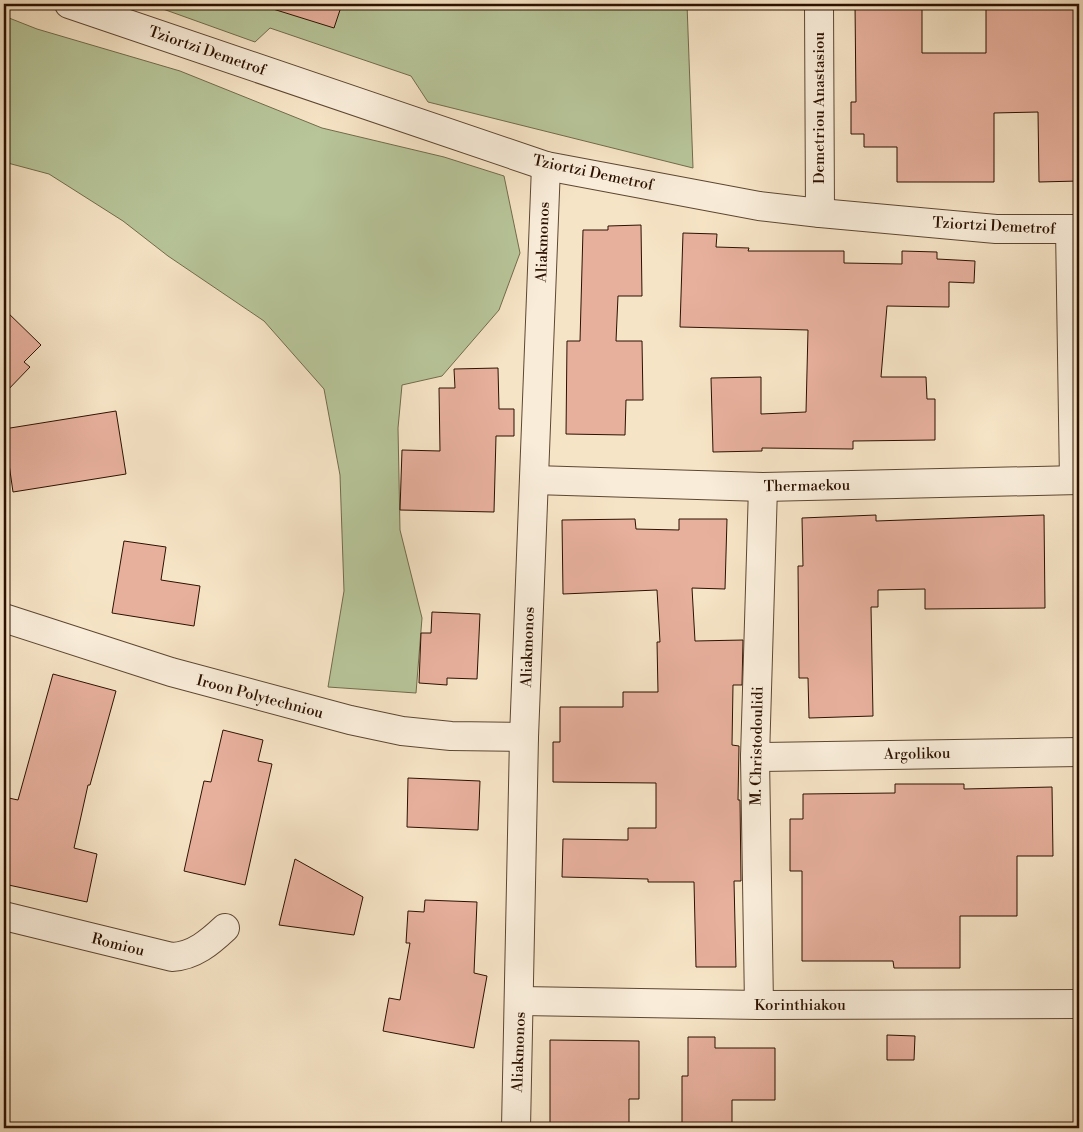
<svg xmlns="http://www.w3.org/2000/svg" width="1083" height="1132" font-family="'Libre Bodoni',serif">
<rect width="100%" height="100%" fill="#f6e4c6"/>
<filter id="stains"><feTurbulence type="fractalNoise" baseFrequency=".004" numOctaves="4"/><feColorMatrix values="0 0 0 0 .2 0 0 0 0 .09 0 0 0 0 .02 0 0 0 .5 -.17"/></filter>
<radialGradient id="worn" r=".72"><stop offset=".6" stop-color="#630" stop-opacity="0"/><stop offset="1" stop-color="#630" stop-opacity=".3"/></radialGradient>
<g fill="#b7c599" stroke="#726b4c">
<polygon points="149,4 687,4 693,168 428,102 411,76 270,28 255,42"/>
<polygon points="4,16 37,29 180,71 322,128 444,157 504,176 520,253 499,310 442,376 402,385 398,428 400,530 422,618 416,693 328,687 344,591 340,475 324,389 264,321 168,256 123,221 49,174 4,162"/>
</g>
<g fill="#e7b09d" stroke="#2c1100">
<polygon points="274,4 342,4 334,28 273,9"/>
<polygon points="855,4 922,4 922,53 986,53 986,4 1079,4 1079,181 1039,182 1038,112 994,113 994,182 897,182 897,147 864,147 864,134 851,134 851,102 856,102"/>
<polygon points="641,225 642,296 618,296 616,341 642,341 643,400 626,400 625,435 566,434 567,341 580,341 583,230 608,230 608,226"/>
<polygon points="683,233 717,234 716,247 749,248 748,251 844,251 844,263 902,264 902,251 937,252 937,259 975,261 974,283 949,282 949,307 887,306 881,377 926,377 927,399 935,399 935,440 853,441 853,449 762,448 762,451 713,452 711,378 761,377 761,414 806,412 808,330 680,327"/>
<polygon points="4,309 41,345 24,362 30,367 4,394"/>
<polygon points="498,368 499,409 514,409 514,436 496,436 494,512 400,510 402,450 440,451 439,388 455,388 454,369"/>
<polygon points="116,411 126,474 13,492 4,429"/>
<polygon points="876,515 876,521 1044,515 1045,608 925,609 925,589 878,590 878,607 871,607 873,716 809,718 808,678 799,678 798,566 803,566 802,518"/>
<polygon points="635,519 636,529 679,530 679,519 727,519 725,589 692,588 695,641 743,640 742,685 733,685 732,745 739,746 738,800 740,800 741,881 734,881 736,967 696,967 694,882 648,882 648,879 562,877 563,839 628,840 628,828 656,828 656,783 553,782 553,742 560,742 560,707 623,707 623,692 658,692 657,642 660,642 657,590 563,594 562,520"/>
<polygon points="124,541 166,547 161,580 200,586 194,626 112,613"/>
<polygon points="432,612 480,614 477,679 447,678 447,685 419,683 421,633 431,633"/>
<polygon points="53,674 116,691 90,785 88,785 74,848 97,854 87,902 4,884 4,797 18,800"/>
<polygon points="223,730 263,740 258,761 272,764 245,885 184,871 204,781 211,782"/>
<polygon points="408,778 480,781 478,830 407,827"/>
<polygon points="895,784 964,784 964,789 1052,787 1053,856 1017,856 1017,916 960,916 960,968 894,968 893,961 802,961 802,871 790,871 790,819 803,819 803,794 895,793"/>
<polygon points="295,859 363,897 354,935 279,925"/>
<polygon points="425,900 477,902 474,973 487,976 474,1048 383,1031 389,998 400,1000 410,943 406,943 408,911 424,912"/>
<polygon points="887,1035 915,1036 914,1060 887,1060"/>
<polygon points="688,1037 715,1037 715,1048 775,1048 775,1100 732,1100 732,1124 682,1124 682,1076 688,1076"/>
<polygon points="550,1040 639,1041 639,1099 629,1099 629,1128 550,1128"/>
</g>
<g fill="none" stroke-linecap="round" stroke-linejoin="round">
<g stroke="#5e4632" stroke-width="30">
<g id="street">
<polyline points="69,4 546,166 759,206 820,213 996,229 1079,229"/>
<polyline points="819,4 820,213"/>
<polyline points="1070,229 1074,480"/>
<polyline points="534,480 763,487 1079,480"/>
<polyline points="4,618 171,672 350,720 402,731 451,736 524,737"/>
<polyline points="755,757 1079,752"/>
<path d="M4 916 172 957C194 956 210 942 225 928"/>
<polyline points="521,1001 759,1005 1079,1004"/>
<polyline points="759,1005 755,757 763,487"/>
<polyline points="516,1128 524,737 546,166"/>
</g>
</g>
<use href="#street" stroke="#f9edda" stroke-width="28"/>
</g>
<g text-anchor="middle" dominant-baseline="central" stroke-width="4" stroke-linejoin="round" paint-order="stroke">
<g font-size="15" fill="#2c1100" stroke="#f9edda">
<text transform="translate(207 51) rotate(19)">Tziortzi Demetrof</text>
<text transform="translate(819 108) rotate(-90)">Demetriou Anastasiou</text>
<text transform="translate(593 173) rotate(12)">Tziortzi Demetrof</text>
<text transform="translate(994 226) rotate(3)">Tziortzi Demetrof</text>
<text transform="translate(543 242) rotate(-88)">Aliakmonos</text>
<text transform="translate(807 486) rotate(-1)">Thermaekou</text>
<text transform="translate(528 647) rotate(-88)">Aliakmonos</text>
<text transform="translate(260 697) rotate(15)">Iroon Polytechniou</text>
<text transform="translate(757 746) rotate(-89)">M. Christodoulidi</text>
<text transform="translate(917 754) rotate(-1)">Argolikou</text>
<text transform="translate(118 945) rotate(14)">Romiou</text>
<text x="800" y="1005">Korinthiakou</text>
<text transform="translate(519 1052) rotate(-88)">Aliakmonos</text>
</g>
</g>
<rect width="1083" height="1132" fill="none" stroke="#f6e4c6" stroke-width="20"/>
<rect x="5" y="5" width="1073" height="1122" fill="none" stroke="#2c1100" stroke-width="2.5"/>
<rect x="10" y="10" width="1063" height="1112" fill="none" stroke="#2c1100"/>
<rect width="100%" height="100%" filter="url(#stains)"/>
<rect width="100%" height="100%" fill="url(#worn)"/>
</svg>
